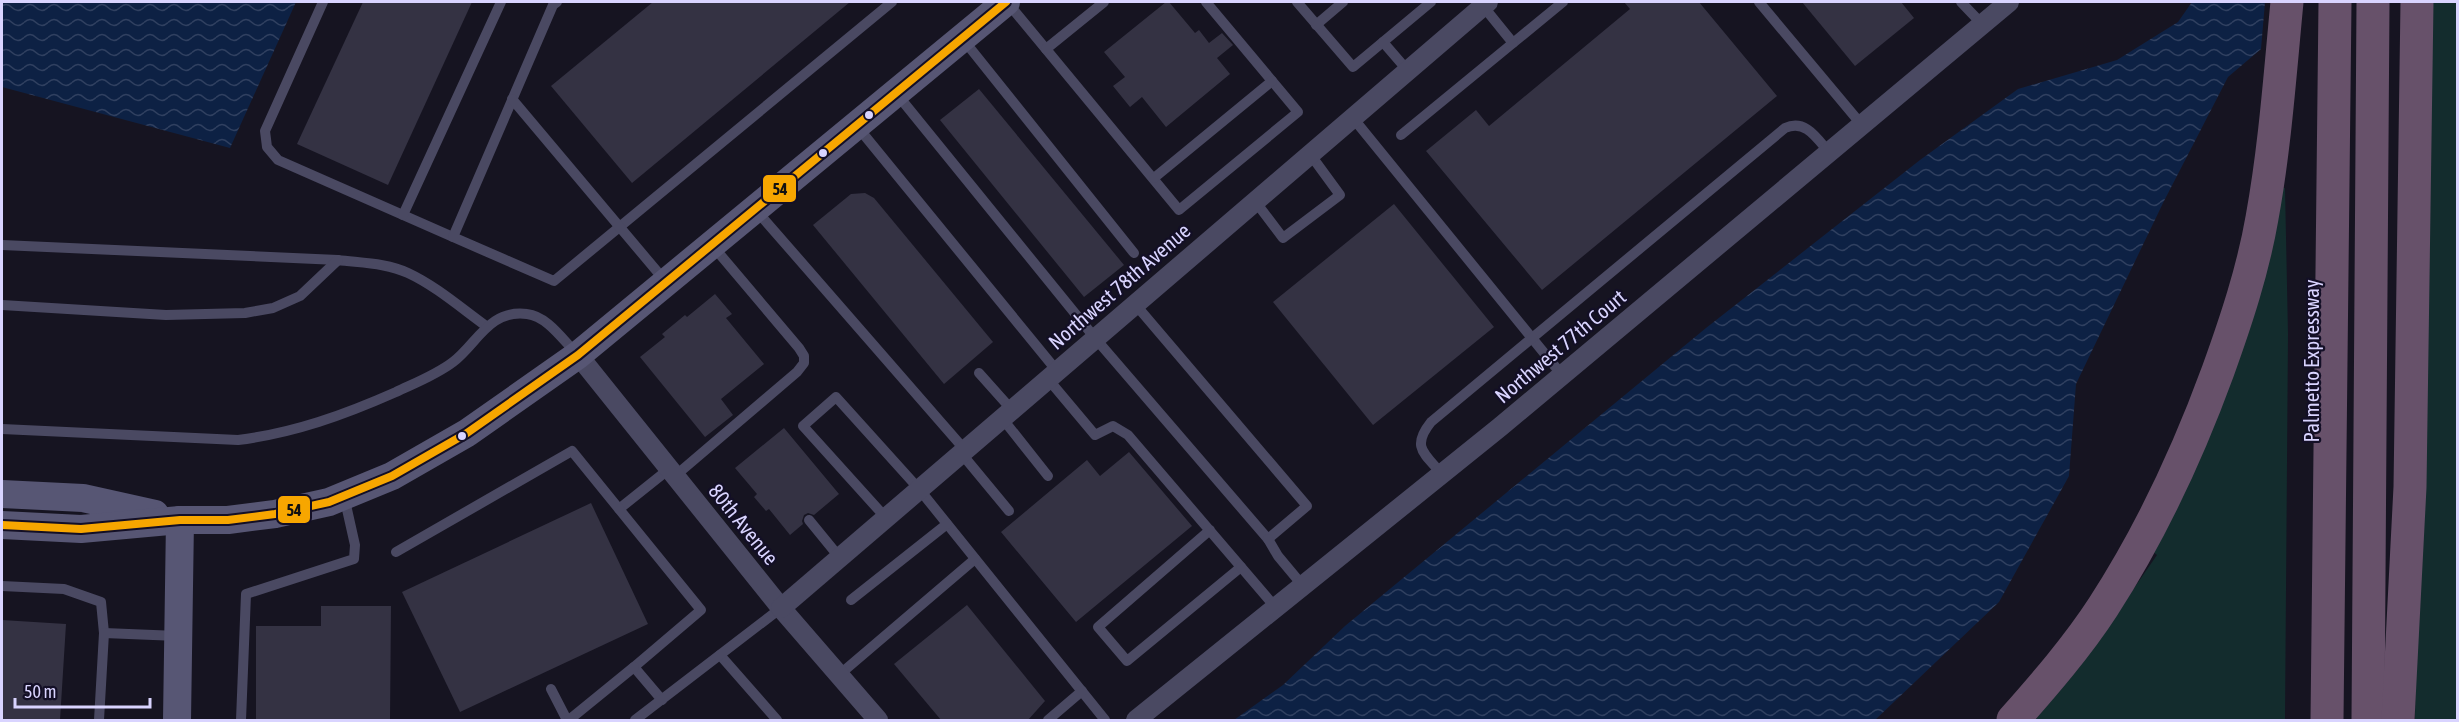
<svg xmlns="http://www.w3.org/2000/svg" width="2459" height="722" font-family="'Asap Condensed',sans-serif">
<defs>
<pattern id="water-waves" width="16" height="10" patternUnits="userSpaceOnUse" patternTransform="scale(1.5)"><rect width="16" height="10" fill="#0d2144"/><path d="M0 5q4-4 8 0t8 0" fill="none" stroke="#304060"/></pattern>
</defs>
<rect width="100%" height="100%" fill="#161421"/>
<g fill="#132c2d">
<polygon points="2424,2 2457,2 2457,720 2415,720"/>
<polygon points="2279,188 2285,188 2288,334 2285,720 2035,720 2078,669 2157,555 2152,551"/>
</g>
<g fill="url(#water-waves)">
<polygon points="2,2 296,2 230,148 2,87"/>
<polygon points="2192,2 2265,2 2261,49 2228,77 2164,201 2076,384 2069,476 1999,602 1875,720 1234,720 1283,685 1345,626 1706,328 1920,160 2018,89 2117,60 2178,22"/>
</g>
<g fill="#343243">
<polygon points="363,2 472,2 388,185 297,144"/>
<polygon points="653,2 850,2 632,183 551,86"/>
<polygon points="1166,2 1169,2 1195,33 1199,30 1209,43 1222,33 1233,45 1217,58 1230,74 1166,127 1142,97 1130,107 1113,86 1125,77 1104,52"/>
<polygon points="1624,2 1699,2 1777,96 1542,290 1426,151 1476,110 1489,126 1630,9"/>
<polygon points="1802,2 1901,2 1914,18 1855,66"/>
<polygon points="979,89 1124,265 1084,297 940,120"/>
<polygon points="865,193 874,198 993,342 944,384 813,225 851,194"/>
<polygon points="1394,204 1494,327 1373,425 1273,302"/>
<polygon points="715,294 732,314 726,318 764,364 721,399 733,415 705,437 640,357 665,337 662,334 685,315 687,317"/>
<polygon points="784,428 839,494 814,515 808,513 804,515 802,521 803,524 790,535 769,509 766,511 754,497 757,494 735,468"/>
<polygon points="1129,452 1192,526 1076,622 1001,532 1087,460 1100,476"/>
<polygon points="591,503 648,624 460,712 402,592"/>
<polygon points="967,605 1045,701 1028,720 941,720 894,664"/>
<polygon points="321,606 391,606 390,720 256,720 256,626 321,626"/>
<polygon points="2,620 66,624 60,720 2,720"/>
</g>
<g fill="none" stroke-linecap="round" stroke-linejoin="round">
<g stroke="#4a4962" stroke-width="10">
<polyline points="323,2 265,131 267,147 278,160 453,237"/>
<polyline points="557,2 553,5 453,237 554,281 892,2"/>
<polyline points="1007,2 1179,210 1298,112 1206,2"/>
<polyline points="1297,2 1353,67 1431,2"/>
<polyline points="1759,2 1861,124"/>
<polyline points="1961,2 1982,24"/>
<polyline points="1316,25 1343,2"/>
<polyline points="962,38 1134,253"/>
<polyline points="1383,42 1408,71"/>
<polyline points="1513,43 1563,2"/>
<polyline points="1046,49 1104,2"/>
<polyline points="896,93 1095,338 1268,539 1307,506 1135,304"/>
<polyline points="512,99 666,282"/>
<polyline points="1353,118 1562,375"/>
<polyline points="856,125 1057,371"/>
<polyline points="1401,135 1513,43 1483,6"/>
<polyline points="1154,178 1272,81"/>
<polyline points="1255,201 1283,238 1340,195 1310,154"/>
<polyline points="755,209 965,450"/>
<polyline points="403,215 501,2"/>
<path d="M2 245 338 260C361 263 387 263 408 273 436 286 461 308 486 326"/>
<polyline points="2,305 166,315 245,313 273,308 300,296 338,260"/>
<polyline points="979,373 1012,410"/>
<polyline points="1048,379 1095,435 1113,426 1128,435 1241,567 1127,661 1098,627 1210,530"/>
<polyline points="1002,418 1048,476"/>
<path d="M2 429 238 440C294 433 344 415 396 392 415 383 436 375 453 362 477 344 489 309 527 314 547 316 563 340 576 353"/>
<polyline points="961,453 1009,511"/>
<path d="M1442 474C1424 453 1411 447 1431 422L1785 128C1805 119 1816 137 1828 151"/>
<polyline points="675,476 797,372 804,363 804,356 799,348 712,245"/>
<polyline points="619,509 669,469"/>
<polyline points="886,518 803,426 836,397 919,489 1105,720"/>
<polyline points="809,520 840,558"/>
<polyline points="1268,539 1278,556 1303,586"/>
<polyline points="396,552 572,451 701,610 634,667 662,700"/>
<polyline points="1241,567 1276,608"/>
<polyline points="2,586 64,589 101,602 104,633"/>
<polyline points="851,600 947,524"/>
<polyline points="720,655 777,720"/>
<polyline points="839,675 975,559"/>
<polyline points="551,689 567,720"/>
<polyline points="99,720 104,633 178,636"/>
<polyline points="241,720 246,594 354,559 355,545 344,496"/>
<polyline points="569,720 634,667"/>
<polyline points="635,720 781,608"/>
<polyline points="1048,720 1082,691"/>
</g>
<g stroke="#4a4962" stroke-width="20">
<polyline points="578,355 781,608 878,720"/>
<polyline points="781,608 1488,2"/>
<polyline points="1136,720 1500,427 2009,2"/>
</g>
<g stroke="#575674" stroke-width="28">
<polyline points="2,494 83,498 155,514"/>
<polyline points="2,525 81,529 180,520 228,520 275,514 329,502 392,476 467,433 578,355 1006,2"/>
<polyline points="177,720 180,520"/>
</g>
<g stroke="#67516a" stroke-width="33">
<path d="M2013 720C2044 685 2077 647 2103 607 2151 533 2188 453 2218 371 2236 321 2253 270 2262 218 2275 147 2280 74 2287 2"/>
<polyline points="2327,720 2335,2"/>
<polyline points="2368,720 2373,2"/>
<polyline points="2398,720 2410,487 2417,2"/>
</g>
<g stroke="#130f26" stroke-width="12">
<polyline id="bus-1" points="2,525 81,529 180,520 228,520 275,514 329,502 392,476 467,433 578,355 1006,2"/>
</g>
<use href="#bus-1" stroke="#f7a600" stroke-width="8"/>
</g>
<g fill="#d9d4ff" stroke="#130f26" stroke-width="2">
<circle cx="869" cy="115" r="5"/>
<circle cx="823" cy="153" r="5"/>
<circle cx="462" cy="436" r="5"/>
</g>
<g text-anchor="middle" dominant-baseline="central" stroke-width="4.5" stroke-linejoin="round" paint-order="stroke">
<g font-size="21" fill="#d9d4ff" stroke="#130f26">
<text transform="translate(1119 286) rotate(-41)">Northwest 78th Avenue</text>
<text transform="translate(1560 346) rotate(-40)">Northwest 77th Court</text>
<text transform="translate(2311 361) rotate(-90)">Palmetto Expressway</text>
<text transform="translate(744 524) rotate(51)">80th Avenue</text>
</g>
</g>
<g stroke="#130f26" stroke-width="2">
<rect x="762" y="174" width="35" height="29" rx="6" fill="#f7a600"/>
<rect x="277" y="495" width="34" height="29" rx="6" fill="#f7a600"/>
</g>
<g font-size="16" text-anchor="middle" font-weight="bold" fill="#111">
<text x="780" y="195">54</text>
<text x="294" y="516">54</text>
</g>
<rect width="2459" height="722" fill="none" stroke="#d9d4ff" stroke-width="6"/>
<path d="M15 698v9h135v-9" fill="none" stroke="#d9d4ff" stroke-width="3"/>
<text x="24" y="698" font-size="18" fill="#d9d4ff" stroke="#130f26" stroke-width="4.5" paint-order="stroke">50 m</text>
</svg>
